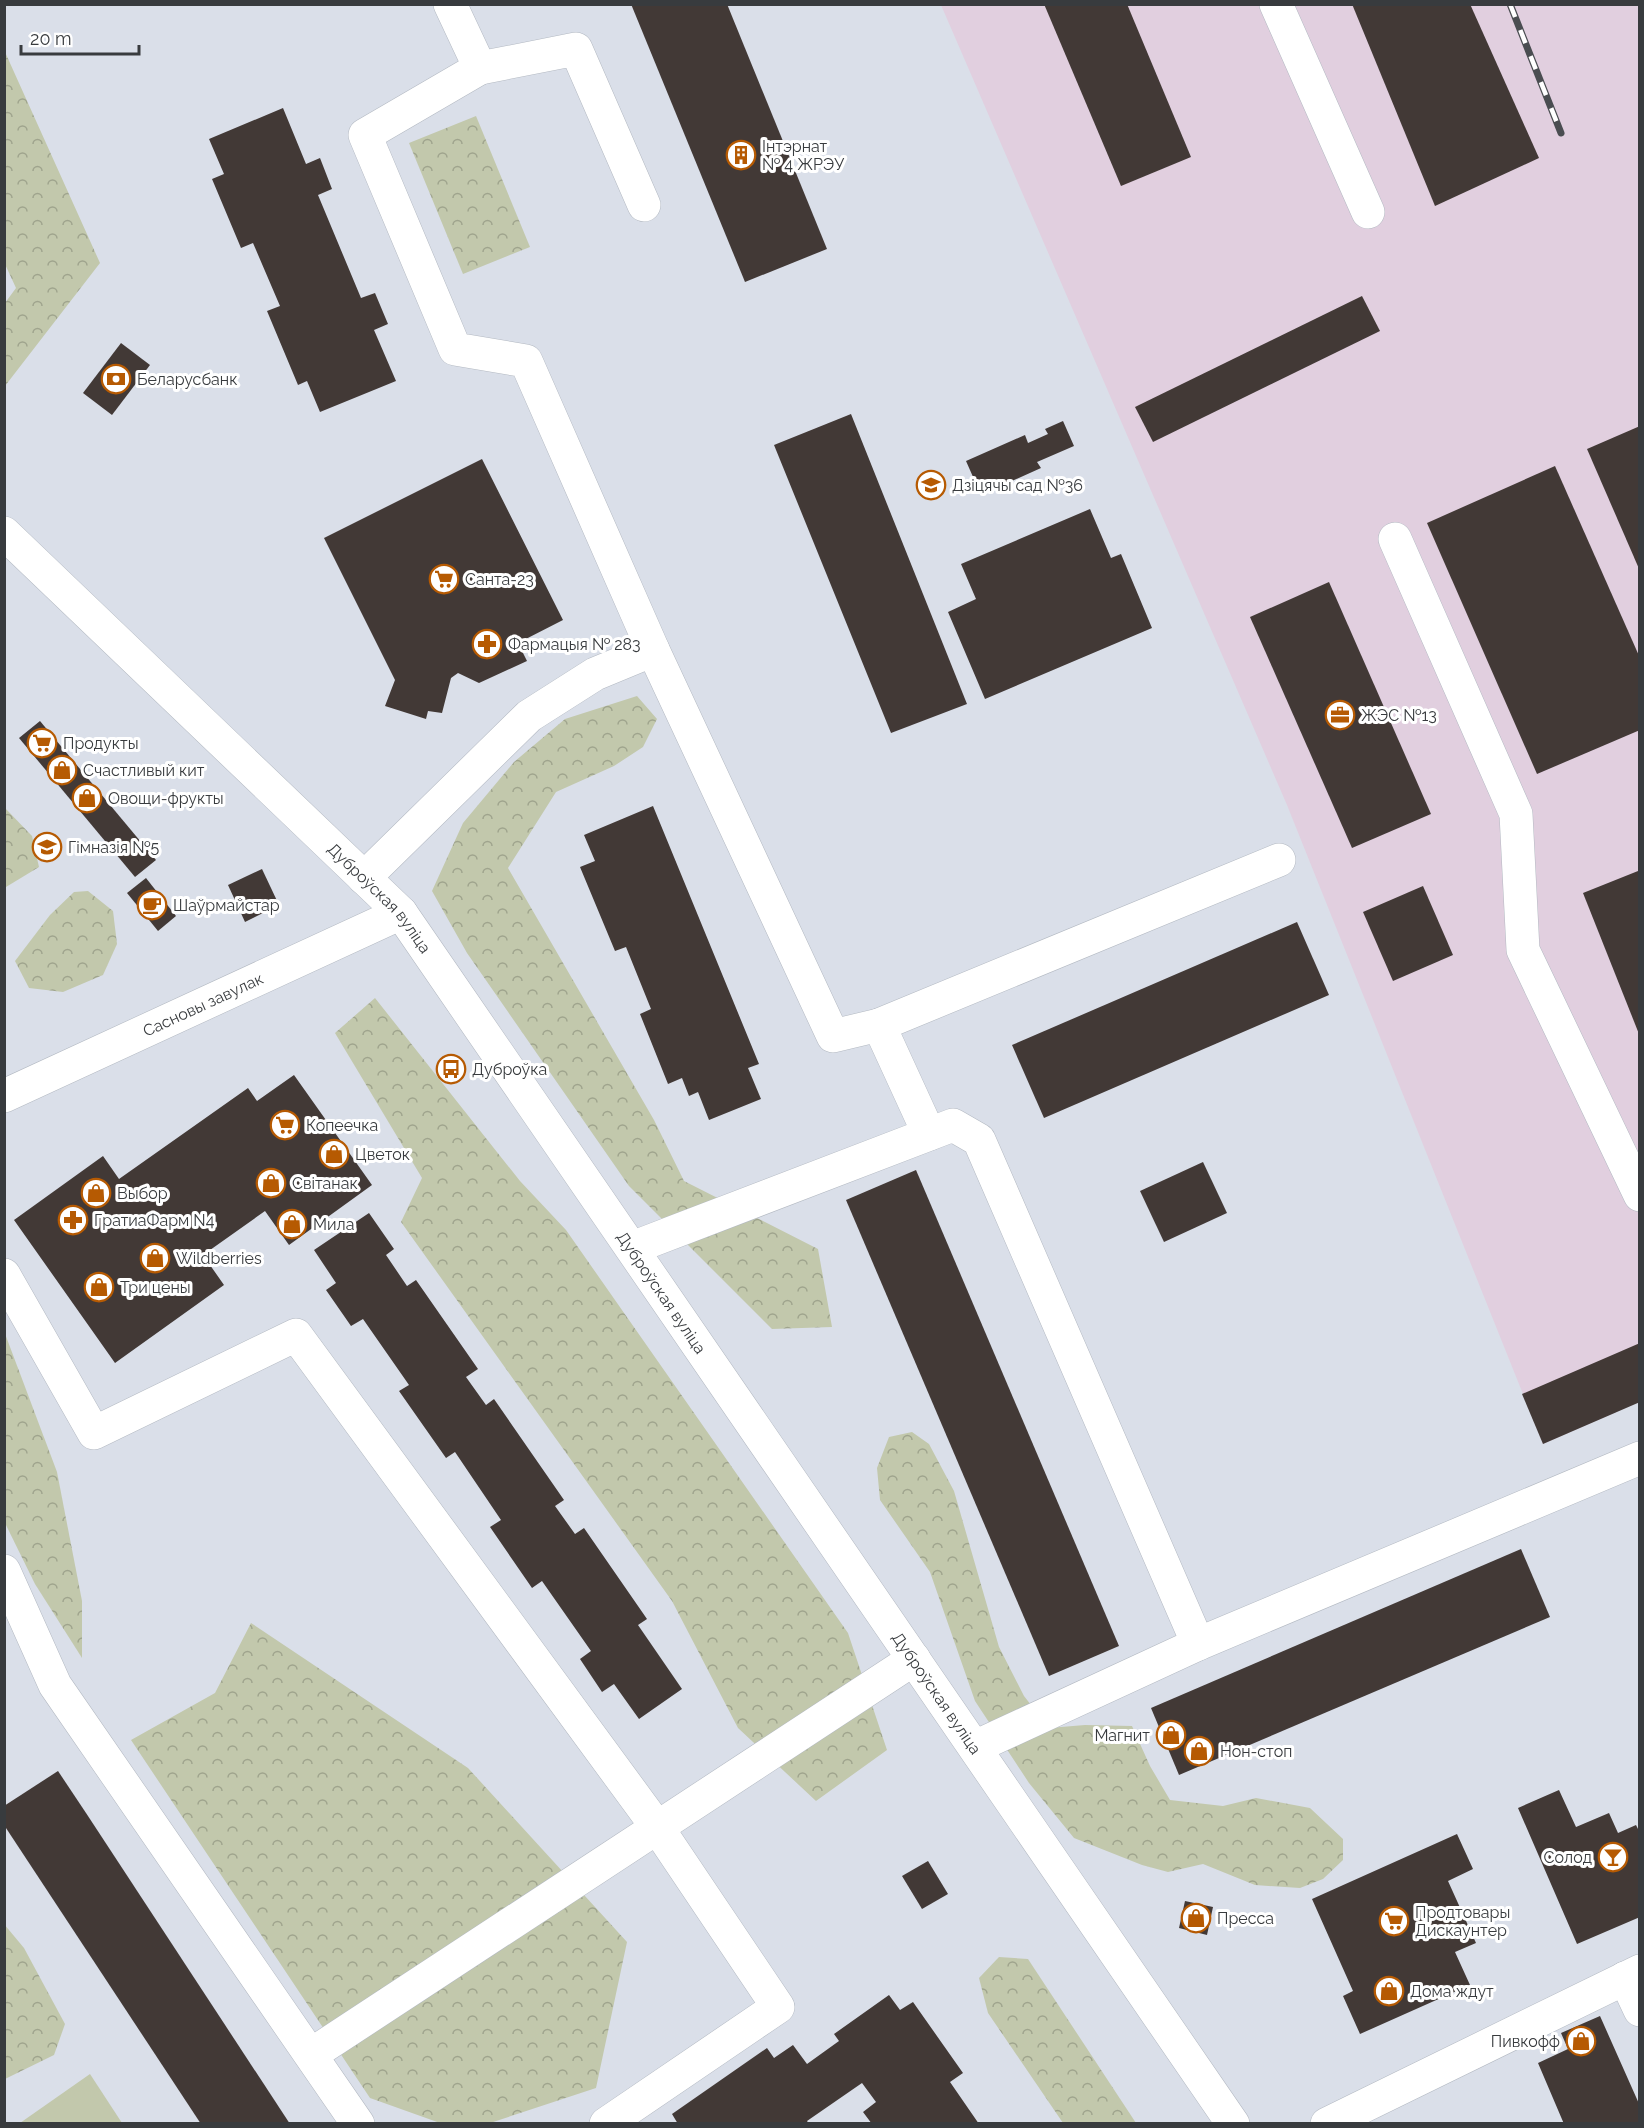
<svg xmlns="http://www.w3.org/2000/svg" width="1644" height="2128" font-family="Raleway,sans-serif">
<defs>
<pattern id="forest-crowns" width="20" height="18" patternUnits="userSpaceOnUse" patternTransform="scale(1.5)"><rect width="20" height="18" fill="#c2c8ac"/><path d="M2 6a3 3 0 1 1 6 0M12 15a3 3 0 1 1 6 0" fill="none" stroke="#9fa48d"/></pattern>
</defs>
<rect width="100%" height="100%" fill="#dadfe9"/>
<polygon fill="#e1cfdf" points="941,5 1639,5 1639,1402 1543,1444 1287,805"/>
<g fill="url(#forest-crowns)">
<polygon points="5,52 100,263 5,386 5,303 16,288 4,262"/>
<polygon points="476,116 530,247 463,274 409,143"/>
<polygon points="637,696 657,719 643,747 614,766 556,792 508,868 654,1120 684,1181 818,1249 832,1327 772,1329 629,1186 467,953 432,891 463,823 514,762 565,719"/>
<polygon points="5,808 32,836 39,867 6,887"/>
<polygon points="88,891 113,911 117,944 103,975 63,992 29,988 15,961 50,915 74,892"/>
<polygon points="375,998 520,1181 566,1230 848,1633 887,1750 816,1801 738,1728 672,1601 401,1222 422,1178 335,1033"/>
<polygon points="4,1331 57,1472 82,1601 82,1658 35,1584 5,1523"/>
<polygon points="912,1432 929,1444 954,1491 999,1647 1024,1696 1049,1728 1085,1725 1132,1726 1150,1766 1170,1800 1223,1806 1256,1798 1310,1808 1343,1839 1343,1860 1323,1879 1300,1888 1255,1885 1203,1864 1168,1872 1142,1865 1074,1838 1029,1783 975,1701 930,1572 880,1500 877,1468 889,1437"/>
<polygon points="251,1623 468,1768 627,1942 596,2088 487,2124 440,2123 370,2098 131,1740 215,1693"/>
<polygon points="4,1924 24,1948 65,2024 54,2055 5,2079"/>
<polygon points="999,1957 1028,1959 1136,2123 1063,2123 988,2013 979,1978"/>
</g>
<polygon fill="#c2c8ac" points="90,2074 122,2123 20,2123"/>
<g fill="#423936">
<polygon points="631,4 727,4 827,249 745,282"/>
<polygon points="1044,4 1127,4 1191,157 1121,186"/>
<polygon points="1352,4 1470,4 1539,158 1435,206"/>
<polygon points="283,108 306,164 320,158 332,189 318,195 361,298 375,293 388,324 374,330 396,381 320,412 307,381 298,385 267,311 280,306 253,243 241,248 212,179 224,174 209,139"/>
<polygon points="1362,296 1380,331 1153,442 1135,407"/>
<polygon points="121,343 150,365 112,415 83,393"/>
<polygon points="851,414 967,704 891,733 774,445"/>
<polygon points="1063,421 1074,446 1037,462 1041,468 981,495 966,461 1025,435 1028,443 1048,434 1045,429"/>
<polygon points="1640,426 1640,571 1587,449"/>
<polygon points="482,459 563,620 518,643 527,661 479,683 458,673 451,678 442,713 428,711 426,719 385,706 395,680 324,538"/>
<polygon points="1555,466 1640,658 1640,730 1537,774 1427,523"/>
<polygon points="1090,509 1111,558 1121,554 1152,628 985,699 948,612 976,599 961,564"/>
<polygon points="1329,582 1431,814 1352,848 1250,617"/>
<polygon points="40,721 156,860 135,877 19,738"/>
<polygon points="653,806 759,1064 748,1068 761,1099 709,1120 698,1092 689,1096 682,1078 668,1084 640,1014 651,1009 626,947 615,951 580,867 595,861 584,835"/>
<polygon points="262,869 279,905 245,922 228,885"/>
<polygon points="1638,871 1640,875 1639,1034 1583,893"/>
<polygon points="146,878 176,916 158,931 127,893"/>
<polygon points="1423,886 1453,955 1393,981 1363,912"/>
<polygon points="1297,922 1329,995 1044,1118 1012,1045"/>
<polygon points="294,1075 372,1185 289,1245 265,1211 203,1255 224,1285 115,1363 14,1220 103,1156 119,1179 248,1088 257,1101"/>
<polygon points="1203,1162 1227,1213 1164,1242 1140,1191"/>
<polygon points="916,1170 1119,1646 1049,1676 846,1200"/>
<polygon points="369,1213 394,1249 386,1255 407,1286 416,1280 478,1369 466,1377 486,1405 494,1399 564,1500 555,1506 575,1534 584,1528 647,1619 638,1625 682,1689 639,1719 614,1684 602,1692 580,1659 591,1651 542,1581 532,1588 490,1527 501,1520 455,1452 446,1458 399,1391 409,1385 363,1319 351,1326 326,1290 336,1283 314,1250"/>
<polygon points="1640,1343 1640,1402 1543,1444 1522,1394"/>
<polygon points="1521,1549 1550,1617 1179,1775 1151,1708"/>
<polygon points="58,1771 88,1816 290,2124 201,2124 4,1825 4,1806"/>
<polygon points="1559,1790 1576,1827 1609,1813 1618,1833 1636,1825 1640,1833 1640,1917 1577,1944 1518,1808"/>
<polygon points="1457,1834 1473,1869 1448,1881 1476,1943 1455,1952 1470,1985 1360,2034 1343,1996 1353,1991 1312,1899"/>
<polygon points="928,1861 948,1894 922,1909 902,1876"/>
<polygon points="1185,1901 1213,1907 1207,1935 1179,1928"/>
<polygon points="889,1995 900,2010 913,2002 963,2073 950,2082 979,2124 872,2124 863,2112 876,2102 862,2083 807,2121 809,2124 678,2124 672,2114 767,2048 774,2058 793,2045 807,2064 839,2041 834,2034"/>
<polygon points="1600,2016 1640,2106 1640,2124 1564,2124 1538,2063 1568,2049 1561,2033"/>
</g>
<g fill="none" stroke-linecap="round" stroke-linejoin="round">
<g stroke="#b3b9c2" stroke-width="34">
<g id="minor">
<polyline points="1276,4 1368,212"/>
<polyline points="480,68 576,49 644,205"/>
<polyline points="1395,539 1516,814 1523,950 1640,1195"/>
<polyline points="653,650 833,1036 879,1025 929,1134"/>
<polyline points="364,878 529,716 595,674 653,650 526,361 455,349 365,135 480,68 450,4"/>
<polyline points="879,1025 1279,860"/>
<path id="s1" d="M4 1096 401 913"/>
<polyline points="632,1248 953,1125 979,1140 1198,1644"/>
<polyline points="4,1275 94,1433 296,1335 657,1827 778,2007 606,2124"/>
<polyline points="4,1571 55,1685 358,2124"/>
<polyline points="975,1747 1198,1644 1640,1458"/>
<polyline points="1625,1978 1640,2010"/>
<polyline points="312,2054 914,1659"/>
<polyline points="1327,2124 1640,1971"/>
</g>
</g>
<g stroke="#b3b9c2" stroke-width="34">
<g id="major">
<path id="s2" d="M4 533 401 913 1233 2124"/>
</g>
</g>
<use href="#minor" stroke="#fff" stroke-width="33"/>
<use href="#major" stroke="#fff" stroke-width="33"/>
<g stroke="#4a4d51" stroke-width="7">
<polyline id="rail" points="1510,4 1561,133"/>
</g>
<use href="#rail" stroke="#fff" stroke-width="4.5" stroke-dasharray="14" stroke-linecap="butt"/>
</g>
<defs>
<g id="building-ring" transform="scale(1.5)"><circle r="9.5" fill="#fff" stroke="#b65a02" stroke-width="1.5"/><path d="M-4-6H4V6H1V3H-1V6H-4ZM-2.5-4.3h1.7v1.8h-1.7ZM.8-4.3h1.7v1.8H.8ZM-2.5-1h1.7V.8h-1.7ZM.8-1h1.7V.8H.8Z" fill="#b65a02"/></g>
<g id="bank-ring" transform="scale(1.5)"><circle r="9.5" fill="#fff" stroke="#b65a02" stroke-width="1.5"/><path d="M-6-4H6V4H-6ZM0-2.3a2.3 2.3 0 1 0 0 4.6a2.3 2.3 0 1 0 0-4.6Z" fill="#b65a02"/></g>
<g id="school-ring" transform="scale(1.5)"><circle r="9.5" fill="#fff" stroke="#b65a02" stroke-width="1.5"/><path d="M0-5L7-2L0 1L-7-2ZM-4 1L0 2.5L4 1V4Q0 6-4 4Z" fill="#b65a02"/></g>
<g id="supermarket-ring" transform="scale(1.5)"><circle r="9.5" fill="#fff" stroke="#b65a02" stroke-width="1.5"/><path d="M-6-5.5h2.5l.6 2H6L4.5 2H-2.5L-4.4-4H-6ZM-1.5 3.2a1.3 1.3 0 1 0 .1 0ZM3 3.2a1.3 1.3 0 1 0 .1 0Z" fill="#b65a02"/></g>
<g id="pharmacy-ring" transform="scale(1.5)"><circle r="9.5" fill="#fff" stroke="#b65a02" stroke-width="1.5"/><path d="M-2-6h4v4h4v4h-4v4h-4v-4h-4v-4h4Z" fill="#b65a02"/></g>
<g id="office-ring" transform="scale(1.5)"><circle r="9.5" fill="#fff" stroke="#b65a02" stroke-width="1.5"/><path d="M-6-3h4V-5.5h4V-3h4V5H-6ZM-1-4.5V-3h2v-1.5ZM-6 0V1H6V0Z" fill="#b65a02"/></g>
<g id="shop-ring" transform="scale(1.5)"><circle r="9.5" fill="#fff" stroke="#b65a02" stroke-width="1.5"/><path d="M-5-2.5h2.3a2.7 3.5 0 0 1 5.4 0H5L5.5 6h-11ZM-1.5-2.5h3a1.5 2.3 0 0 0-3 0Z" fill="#b65a02"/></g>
<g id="cafe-ring" transform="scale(1.5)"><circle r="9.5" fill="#fff" stroke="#b65a02" stroke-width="1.5"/><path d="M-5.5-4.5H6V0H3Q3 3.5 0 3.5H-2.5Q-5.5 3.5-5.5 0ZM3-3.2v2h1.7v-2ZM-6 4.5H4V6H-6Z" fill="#b65a02"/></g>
<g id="bus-ring" transform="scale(1.5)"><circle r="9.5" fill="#fff" stroke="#b65a02" stroke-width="1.5"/><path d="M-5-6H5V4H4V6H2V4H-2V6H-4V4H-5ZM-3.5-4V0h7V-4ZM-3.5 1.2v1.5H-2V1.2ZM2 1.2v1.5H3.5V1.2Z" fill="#b65a02"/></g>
<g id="bar-ring" transform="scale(1.5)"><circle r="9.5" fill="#fff" stroke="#b65a02" stroke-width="1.5"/><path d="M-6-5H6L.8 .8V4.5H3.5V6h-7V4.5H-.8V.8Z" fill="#b65a02"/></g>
</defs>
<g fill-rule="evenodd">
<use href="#building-ring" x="741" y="155"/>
<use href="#bank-ring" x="116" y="379"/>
<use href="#school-ring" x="931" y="485"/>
<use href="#supermarket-ring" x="444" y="579"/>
<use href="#pharmacy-ring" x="487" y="644"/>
<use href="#office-ring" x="1340" y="715"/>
<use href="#supermarket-ring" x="42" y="743"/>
<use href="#shop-ring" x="62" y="770"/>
<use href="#shop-ring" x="87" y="798"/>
<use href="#school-ring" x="47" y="847"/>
<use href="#cafe-ring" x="152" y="905"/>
<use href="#bus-ring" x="451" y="1069"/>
<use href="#supermarket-ring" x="285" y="1125"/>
<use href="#shop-ring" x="334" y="1154"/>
<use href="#shop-ring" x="271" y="1183"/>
<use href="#shop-ring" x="96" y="1193"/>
<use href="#pharmacy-ring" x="73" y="1220"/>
<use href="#shop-ring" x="292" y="1224"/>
<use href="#shop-ring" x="155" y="1258"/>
<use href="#shop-ring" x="99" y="1287"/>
<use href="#shop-ring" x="1171" y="1735"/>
<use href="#shop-ring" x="1199" y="1751"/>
<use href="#bar-ring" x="1613" y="1857"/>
<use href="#shop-ring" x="1196" y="1918"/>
<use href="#supermarket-ring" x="1394" y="1921"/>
<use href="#shop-ring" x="1389" y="1991"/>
<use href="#shop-ring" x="1581" y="2041"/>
</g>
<g text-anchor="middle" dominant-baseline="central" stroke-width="6" stroke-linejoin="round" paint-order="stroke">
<g font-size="16" fill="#383b3e" stroke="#fff" text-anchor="start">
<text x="762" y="146">Інтэрнат<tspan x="762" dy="18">№ 4 ЖРЭУ</tspan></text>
<text x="137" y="379">Беларусбанк</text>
<text x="952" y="485">Дзіцячы сад №36</text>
<text x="465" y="579">Санта-23</text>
<text x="508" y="644">Фармацыя № 283</text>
<text x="1361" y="715">ЖЭС №13</text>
<text x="63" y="743">Продукты</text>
<text x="83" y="770">Счастливый кит</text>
<text x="108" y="798">Овощи-фрукты</text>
<text x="68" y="847">Гімназія №5</text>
<text x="173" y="905">Шаўрмайстар</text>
<text x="472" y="1069">Дуброўка</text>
<text x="306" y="1125">Копеечка</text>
<text x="355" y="1154">Цветок</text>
<text x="292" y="1183">Світанак</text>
<text x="117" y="1193">Выбор</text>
<text x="94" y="1220">ГратиаФарм N4</text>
<text x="313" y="1224">Мила</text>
<text x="176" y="1258">Wildberries</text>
<text x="120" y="1287">Три цены</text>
<text x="1150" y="1735" text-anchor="end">Магнит</text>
<text x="1220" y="1751">Нон-стоп</text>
<text x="1592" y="1857" text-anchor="end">Солод</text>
<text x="1415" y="1912">Продтовары<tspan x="1415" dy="18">Дискаунтер</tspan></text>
<text x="1217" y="1918">Пресса</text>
<text x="1410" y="1991">Дома ждут</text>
<text x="1560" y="2041" text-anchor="end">Пивкофф</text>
</g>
<g font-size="16" fill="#383b3e" stroke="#fff">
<text stroke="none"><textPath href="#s2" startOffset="524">Дуброўская вуліца</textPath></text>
<text stroke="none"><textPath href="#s1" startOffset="219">Сасновы завулак</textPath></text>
<text stroke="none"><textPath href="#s2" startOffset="1010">Дуброўская вуліца</textPath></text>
<text stroke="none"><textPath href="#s2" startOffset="1496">Дуброўская вуліца</textPath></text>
</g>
</g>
<rect width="1644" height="2128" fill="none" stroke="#383b3e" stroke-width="12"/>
<path d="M21 45v9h118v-9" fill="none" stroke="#383b3e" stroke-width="3"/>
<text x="30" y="45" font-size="18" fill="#383b3e" stroke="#ffffff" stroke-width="4.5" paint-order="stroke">20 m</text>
</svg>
